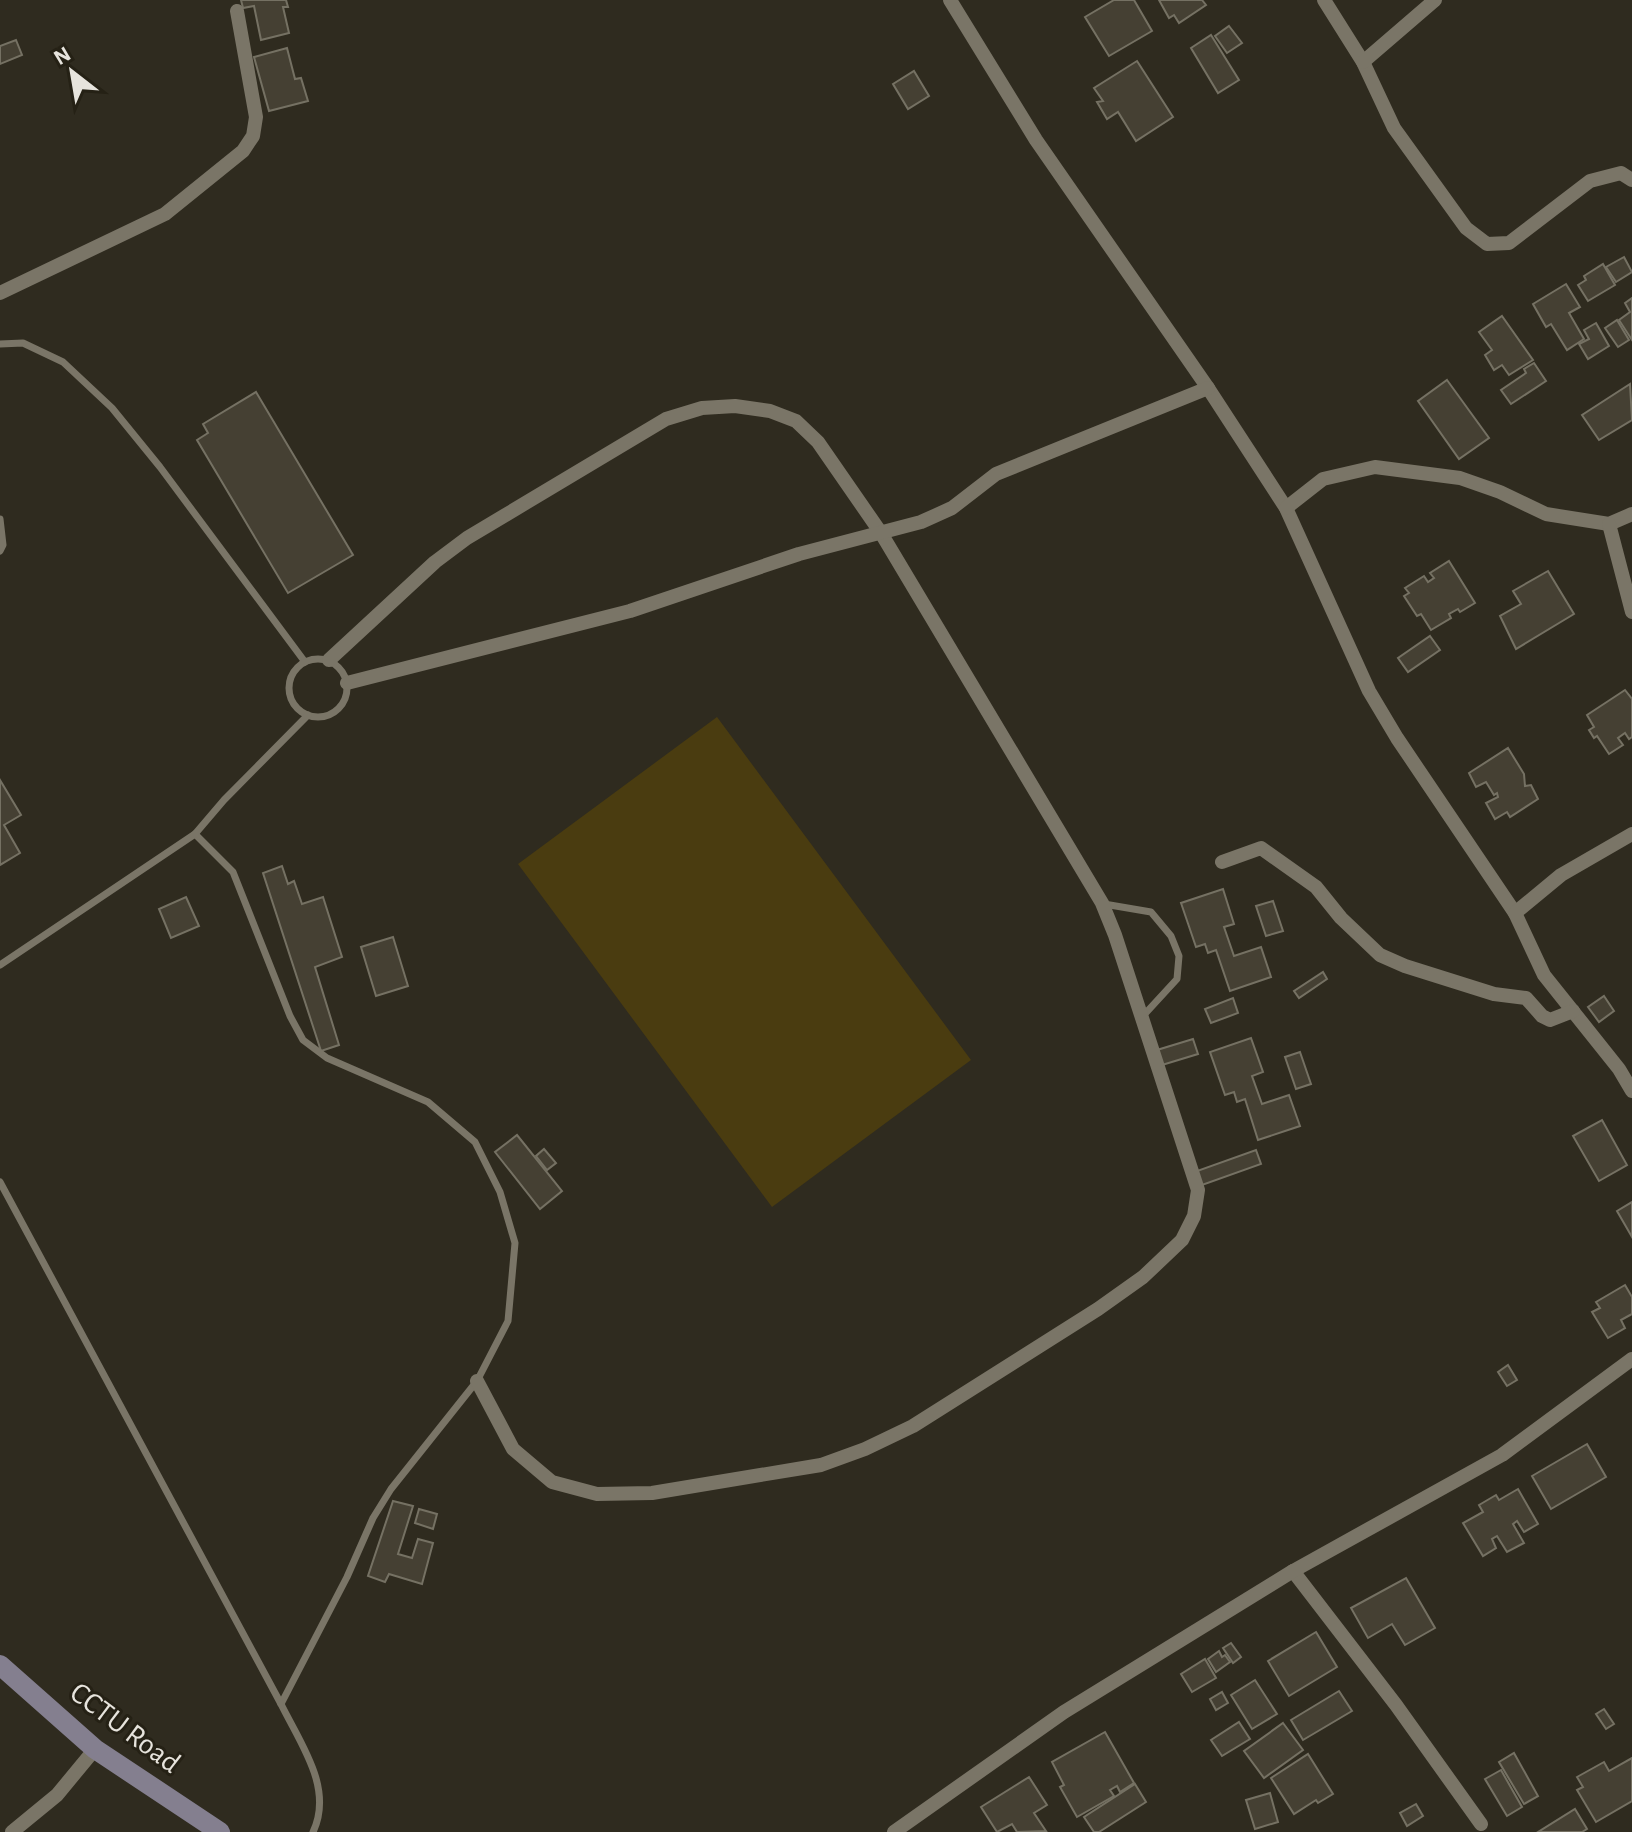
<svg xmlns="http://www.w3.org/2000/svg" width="1632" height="1832" font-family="'Alegreya Sans',sans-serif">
<rect width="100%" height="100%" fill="#2f2b1f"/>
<polygon fill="#4a3c10" points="717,717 971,1060 772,1207 518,864"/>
<g fill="#454033" stroke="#757163" stroke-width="2">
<polygon points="241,0 286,0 288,7 283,7 289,33 261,40 254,6 243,8"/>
<polygon points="1114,0 1134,0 1152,31 1109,56 1085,17"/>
<polygon points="1159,0 1202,0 1206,5 1179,23 1174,15 1169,18"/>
<polygon points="1229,26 1242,43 1227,53 1215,36"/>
<polygon points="1211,35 1239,80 1218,93 1191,48"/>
<polygon points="16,40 22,55 0,64 0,46"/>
<polygon points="287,48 295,79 301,78 308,101 269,111 254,57"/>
<polygon points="1137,61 1173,117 1136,141 1118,112 1107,119 1097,102 1103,101 1094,88"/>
<polygon points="914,71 929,96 908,109 893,84"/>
<polygon points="1624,257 1632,272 1616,282 1606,267"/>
<polygon points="1603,264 1615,285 1588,301 1578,285 1586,280 1584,276"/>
<polygon points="1566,284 1580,307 1569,313 1584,339 1567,350 1551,324 1546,327 1533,304"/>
<polygon points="1632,298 1632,340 1619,320 1630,312 1625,303"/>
<polygon points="1502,316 1533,360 1509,375 1502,365 1494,370 1485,355 1492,350 1479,332"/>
<polygon points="1617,320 1629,340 1618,347 1605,328"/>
<polygon points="1596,323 1609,346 1588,359 1579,344 1589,339 1584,330"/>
<polygon points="1534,363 1546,381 1511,404 1501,390 1526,373 1524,369"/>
<polygon points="1447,380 1489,438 1459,459 1418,401"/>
<polygon points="1630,384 1632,420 1599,440 1582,415"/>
<polygon points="256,392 353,555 288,593 197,440 208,433 203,424"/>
<polygon points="1449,561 1475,603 1460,612 1458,609 1449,614 1451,618 1431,630 1421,614 1417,616 1404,596 1409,593 1405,588 1424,576 1428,582 1434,578 1430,573"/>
<polygon points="1548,571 1574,614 1516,649 1500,616 1521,604 1513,591"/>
<polygon points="1430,636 1440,650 1408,672 1398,658"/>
<polygon points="1625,690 1632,699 1632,737 1629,739 1625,733 1618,738 1623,745 1609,754 1597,736 1594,738 1589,730 1594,727 1587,715"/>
<polygon points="1508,748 1524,774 1525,786 1531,785 1538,799 1510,817 1507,812 1495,819 1486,803 1498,797 1497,793 1494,795 1486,782 1476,787 1469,773"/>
<polygon points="0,780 21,815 4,825 20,853 0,865"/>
<polygon points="282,866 288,884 294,881 302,904 323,897 342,957 315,967 339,1045 321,1051 263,873"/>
<polygon points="1223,889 1234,924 1224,927 1234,956 1261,947 1271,977 1230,991 1216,950 1208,953 1205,944 1196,947 1181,903"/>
<polygon points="186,897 199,926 171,938 159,909"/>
<polygon points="1273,901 1283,931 1266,936 1256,906"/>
<polygon points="393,937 408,986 376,996 361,947"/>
<polygon points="1323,972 1327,979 1299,998 1294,991"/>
<polygon points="1604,996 1614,1011 1599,1022 1588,1007"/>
<polygon points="1233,998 1238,1013 1211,1023 1205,1009"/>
<polygon points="1251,1038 1263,1072 1252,1076 1262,1104 1289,1095 1300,1126 1258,1140 1245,1099 1237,1102 1234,1092 1225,1095 1210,1052"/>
<polygon points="1193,1039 1198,1054 1162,1065 1157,1050"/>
<polygon points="1300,1052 1311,1084 1296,1089 1285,1057"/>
<polygon points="1602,1120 1627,1165 1599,1181 1573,1136"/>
<polygon points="517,1135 562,1191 540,1209 495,1152"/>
<polygon points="544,1149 556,1163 547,1170 536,1156"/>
<polygon points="1256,1150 1261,1164 1202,1185 1197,1171"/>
<polygon points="1632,1202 1632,1237 1617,1211"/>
<polygon points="1625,1285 1632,1297 1632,1314 1621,1320 1625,1328 1608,1338 1592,1312 1600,1308 1596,1302"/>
<polygon points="1508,1365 1517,1380 1507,1386 1498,1372"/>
<polygon points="1587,1444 1606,1477 1551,1509 1532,1476"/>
<polygon points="1518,1489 1538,1524 1524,1532 1517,1521 1513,1524 1524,1543 1507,1552 1497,1536 1492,1539 1496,1548 1483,1556 1463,1523 1483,1512 1479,1505 1496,1495 1499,1500"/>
<polygon points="393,1501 413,1506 398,1554 412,1558 418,1539 433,1543 422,1584 389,1574 385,1582 368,1576"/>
<polygon points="419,1509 437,1514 433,1529 415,1523"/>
<polygon points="1406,1578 1435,1628 1405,1645 1392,1624 1368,1638 1351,1608"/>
<polygon points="1316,1632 1337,1667 1289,1696 1268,1661"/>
<polygon points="1231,1643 1241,1657 1233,1663 1223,1648"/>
<polygon points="1219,1651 1222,1657 1225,1655 1230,1662 1216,1672 1208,1659"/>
<polygon points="1205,1659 1216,1678 1192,1692 1181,1674"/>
<polygon points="1255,1680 1277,1714 1252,1729 1231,1695"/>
<polygon points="1339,1691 1352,1711 1303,1740 1291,1720"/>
<polygon points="1222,1692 1228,1703 1216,1710 1210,1699"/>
<polygon points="1604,1709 1614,1724 1606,1729 1596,1714"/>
<polygon points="1239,1722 1250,1739 1222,1756 1211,1740"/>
<polygon points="1283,1723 1303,1750 1264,1778 1244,1751"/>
<polygon points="1105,1732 1134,1783 1120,1792 1117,1786 1110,1790 1114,1796 1077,1817 1060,1787 1064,1785 1052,1762"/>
<polygon points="1514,1753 1538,1796 1524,1804 1499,1762"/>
<polygon points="1308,1754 1333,1794 1318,1803 1316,1800 1294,1814 1271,1778"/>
<polygon points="1632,1758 1632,1801 1596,1822 1577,1790 1583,1787 1577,1777 1604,1762 1609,1771"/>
<polygon points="1501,1770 1522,1807 1507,1816 1485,1779"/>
<polygon points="1029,1777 1047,1805 1034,1813 1046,1831 1017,1832 1012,1824 997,1832 981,1807"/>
<polygon points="1135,1784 1146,1802 1099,1832 1094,1832 1084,1817"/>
<polygon points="1270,1793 1278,1822 1255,1829 1246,1800"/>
<polygon points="1416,1804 1423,1816 1407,1826 1400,1813"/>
<polygon points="1575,1809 1587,1829 1582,1832 1538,1832"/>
</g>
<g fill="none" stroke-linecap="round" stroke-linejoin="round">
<g stroke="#7a7567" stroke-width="7">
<polyline points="0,344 23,343 63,362 112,408 160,467 305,662"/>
<polyline points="0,519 3,545 0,551"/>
<circle cx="318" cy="688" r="29"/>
<polyline points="195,834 233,872 290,1016 303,1040 327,1058 428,1102 475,1142 500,1192 515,1243 508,1321 477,1381 391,1489 373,1518 347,1577 281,1704"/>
<polyline points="1104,904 1151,912 1171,936 1179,956 1177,979 1142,1017"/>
<polyline points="0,965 195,834 224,800 308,715"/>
<path d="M0 1182 281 1704C300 1743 334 1788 313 1832"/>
</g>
<g stroke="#7a7567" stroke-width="14">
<polyline points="950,0 1036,140 1208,388 1286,508 1369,691 1397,738 1515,913"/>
<polyline points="1324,0 1363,62 1394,128 1466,228 1487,244 1509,243 1590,181 1621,173 1632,180"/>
<polyline points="1363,62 1435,0"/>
<polyline points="0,293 165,214 243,151 253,136 256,117 237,11"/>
<polyline points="1286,508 1323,479 1375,467 1460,478 1500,492 1546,514 1609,524 1632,514"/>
<polyline points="1609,524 1632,612"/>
<polyline points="329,660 435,562 467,538 666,419 702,408 735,406 770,411 796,421 818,442 881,533 1102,903 1115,935 1198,1190 1194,1216 1182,1240 1143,1277 1098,1309 913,1426 865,1449 821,1465 652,1493 597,1494 552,1482 513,1449 477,1381"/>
<polyline points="347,683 630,611 799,554 921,522 952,508 996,474 1208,388"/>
<polyline points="1632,834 1561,875 1515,913 1544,975 1619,1069 1632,1091"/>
<polyline points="1222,862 1261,848 1316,887 1341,918 1380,955 1405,966 1494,994 1526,998 1542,1016 1550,1020 1573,1011"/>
<polyline points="1293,1571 1396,1705 1481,1824"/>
<polyline points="12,1832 57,1795 95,1749"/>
<polyline points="894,1832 1064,1712 1293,1571 1502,1455 1632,1359"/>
</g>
<polyline stroke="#847f8f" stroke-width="20" points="0,1665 95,1749 220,1832"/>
</g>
<g text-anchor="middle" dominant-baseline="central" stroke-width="6" stroke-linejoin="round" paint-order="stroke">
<g font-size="30" fill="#e7e4dd" stroke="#252115">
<text transform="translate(125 1728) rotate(37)">CCTU Road</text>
</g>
</g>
<g transform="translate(72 72) rotate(329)" stroke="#252115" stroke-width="6" paint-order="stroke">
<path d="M0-6L14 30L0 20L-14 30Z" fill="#e7e4dd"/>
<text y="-12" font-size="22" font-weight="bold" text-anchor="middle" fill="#e7e4dd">N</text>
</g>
</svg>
